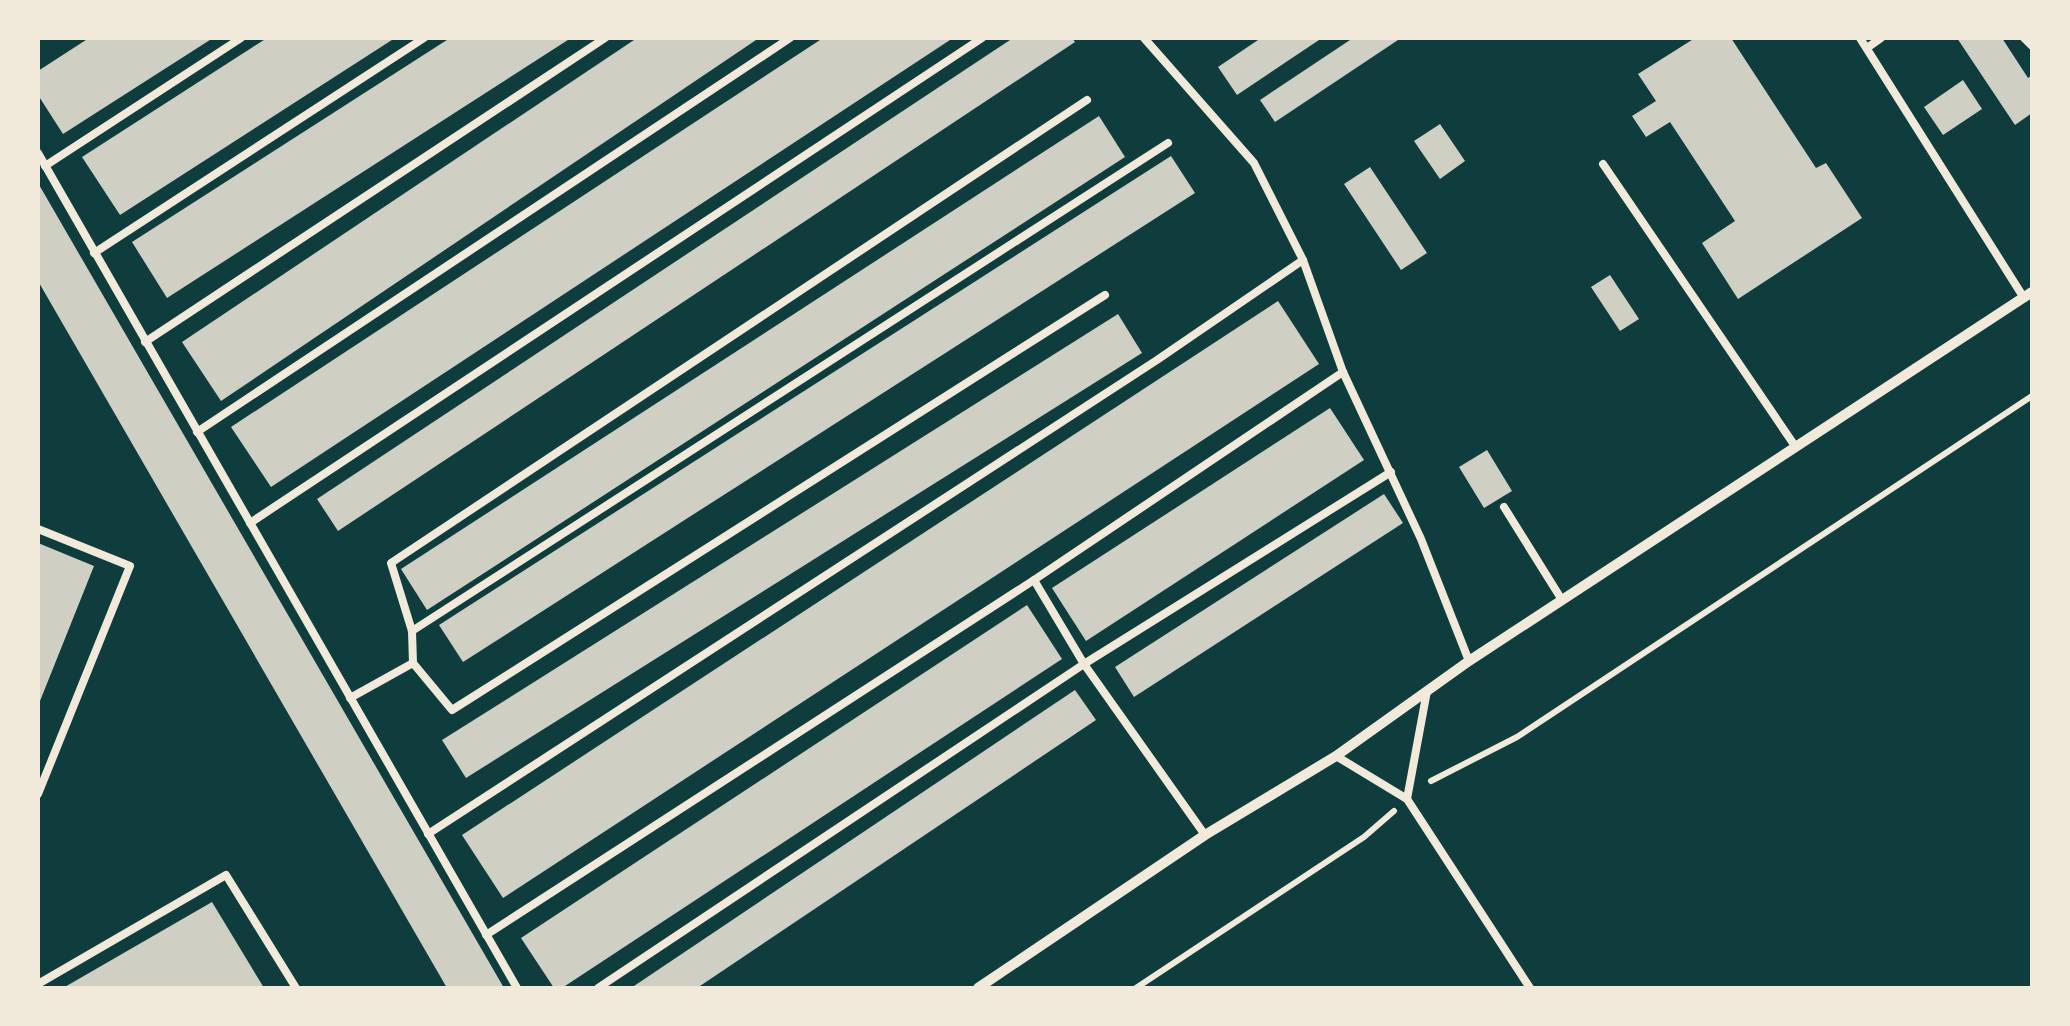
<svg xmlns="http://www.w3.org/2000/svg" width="2070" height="1026" font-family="'Alegreya Sans',sans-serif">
<rect width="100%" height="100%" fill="#0f3d3e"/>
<g fill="#cfcfc3">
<polygon points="89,38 213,38 63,134 38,95 38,71"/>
<polygon points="267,38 395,38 120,215 82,157"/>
<polygon points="450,38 571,38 167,298 132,242"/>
<polygon points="637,38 759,38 221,401 182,342"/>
<polygon points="823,38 953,38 271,487 231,427"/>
<polygon points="1013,38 1072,38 1075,42 338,531 317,499"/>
<polygon points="1261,38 1322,38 1237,95 1218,67"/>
<polygon points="1353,38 1401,38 1275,122 1260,100"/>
<polygon points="1695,38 1731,38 1816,168 1826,163 1862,218 1738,299 1702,243 1735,221 1670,122 1646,137 1632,116 1656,101 1638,74"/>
<polygon points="1957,38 2002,38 2028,78 2032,75 2032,113 2015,125"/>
<polygon points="1963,80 1982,109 1943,135 1924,107"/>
<polygon points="1099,116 1125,157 427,610 401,569"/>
<polygon points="1440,124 1465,161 1440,179 1414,141"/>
<polygon points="1171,156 1195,193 463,662 439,625"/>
<polygon points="1370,167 1427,253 1401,270 1344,184"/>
<polygon points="38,183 504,988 447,988 38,281"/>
<polygon points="1610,275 1639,319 1620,331 1591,287"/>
<polygon points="1278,301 1319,364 503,898 462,835"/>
<polygon points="1118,314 1142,353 466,778 442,740"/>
<polygon points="1330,408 1364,460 1086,641 1052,588"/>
<polygon points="1487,450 1512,491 1484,508 1459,467"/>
<polygon points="1384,494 1403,523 1134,697 1115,667"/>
<polygon points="38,543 94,566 38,706"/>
<polygon points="1027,605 1062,659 562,988 554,988 521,938"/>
<polygon points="1075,690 1096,720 697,988 631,988"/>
<polygon points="212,902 264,988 63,988"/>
</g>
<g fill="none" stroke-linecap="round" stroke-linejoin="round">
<g stroke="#f1e9da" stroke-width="6">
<polyline points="1431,781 1517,737 2032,396"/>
<polyline points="1136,988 1364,837 1394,811"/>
</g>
<g stroke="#f1e9da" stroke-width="8">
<polyline points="1144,38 1254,163 1303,260 1343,372 1421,539 1469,661"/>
<polyline points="1860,38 2024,298"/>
<polyline points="2024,38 2032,46"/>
<polyline points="1867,48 1881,38"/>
<polyline points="1087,100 391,563 412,631 413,663 452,710 1105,295"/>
<polyline points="38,153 517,988"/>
<polyline points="1603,164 1795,446"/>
<polyline points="45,166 241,38"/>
<polyline points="94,253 424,38"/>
<polyline points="145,342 605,38"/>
<polyline points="197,432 790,38"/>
<polyline points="1504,507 1562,600"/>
<polyline points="250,523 982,38"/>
<polyline points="38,529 130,566 38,794"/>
<polyline points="1034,580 1084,664 1205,835"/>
<polyline points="412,631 1168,143"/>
<polyline points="350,698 413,663"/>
<polyline points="1336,756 1407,799 1530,988"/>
<polyline points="1407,799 1427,691"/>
<polyline points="428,834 1157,360 1303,260"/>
<polyline points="486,935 1034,580 1343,372"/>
<polyline points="38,984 226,875 296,988"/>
<polyline points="598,988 1084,664 1391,472"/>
</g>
<polyline stroke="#f1e9da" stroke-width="10" points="978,988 1205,835 1336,756 1469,661 2032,292"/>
</g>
<rect width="2070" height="1026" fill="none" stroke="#f1e9da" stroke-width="80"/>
</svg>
